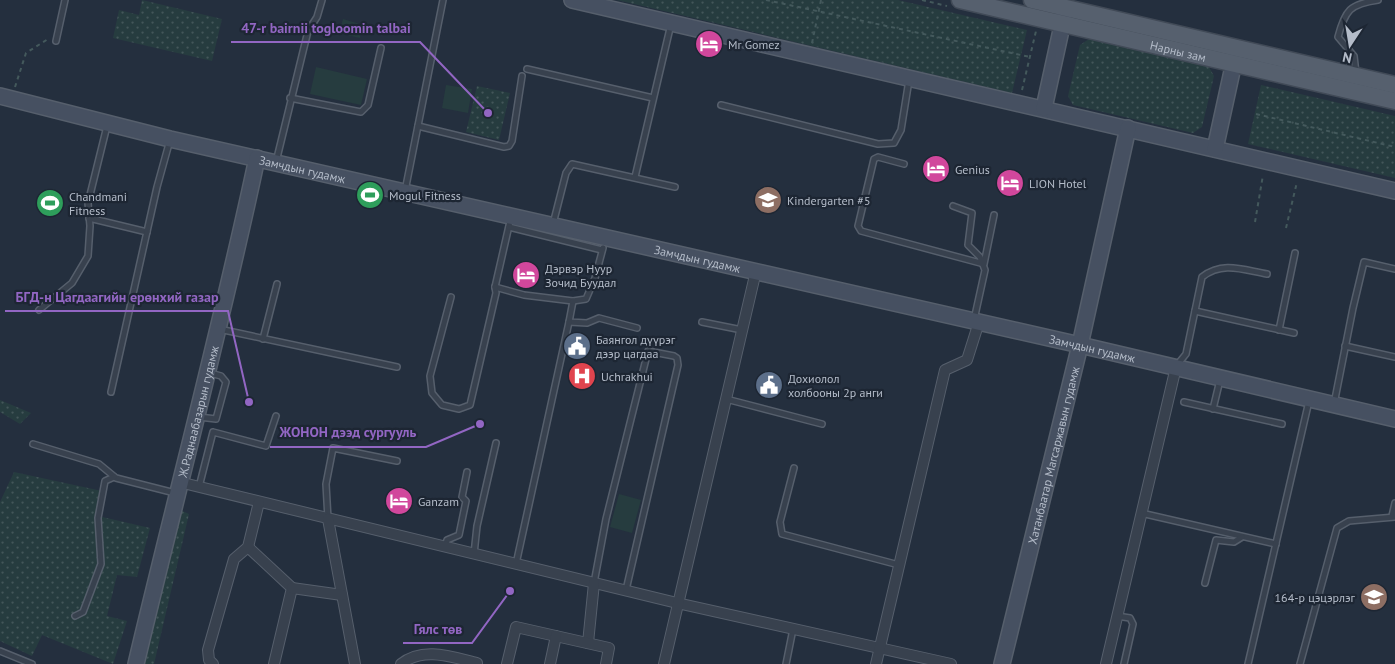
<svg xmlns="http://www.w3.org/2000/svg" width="1395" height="664" font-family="'PT Sans',sans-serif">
<defs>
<pattern id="park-dots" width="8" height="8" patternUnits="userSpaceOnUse" patternTransform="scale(1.25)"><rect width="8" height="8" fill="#263c3f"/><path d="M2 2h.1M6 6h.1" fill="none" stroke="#435659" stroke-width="1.8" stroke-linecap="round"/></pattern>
</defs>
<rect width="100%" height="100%" fill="#242f3e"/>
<g fill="url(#park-dots)">
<polygon points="142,0 222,19 212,61 113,38 119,10 139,15"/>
<polygon points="617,0 898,0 1027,30 1012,93"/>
<polygon points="1089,39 1209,67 1214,76 1202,127 1193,133 1073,105 1068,96 1080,45"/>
<polygon points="1261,85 1395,116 1395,178 1248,144"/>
<polygon points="477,86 510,93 499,140 466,132"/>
<polygon points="0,400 31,413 20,424 0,412"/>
<polygon points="14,472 102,491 98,516 150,528 137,577 117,575 107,616 127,621 113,664 42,635 32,656 0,641 0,502"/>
<polygon points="178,509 189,514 154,664 140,664"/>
</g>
<g fill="#263c3f">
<polygon points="343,19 363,25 360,38 339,33"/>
<polygon points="316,67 367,79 361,105 310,94"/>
<polygon points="446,85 472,89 468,113 442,108"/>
<polygon points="619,494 641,500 632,533 610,527"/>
</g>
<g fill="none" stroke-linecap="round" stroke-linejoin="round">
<g stroke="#565f6c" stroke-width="8">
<g id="lane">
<polyline points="56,41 65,0"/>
<polyline points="527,69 653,98"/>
<path d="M1356 73 1354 56 1338 37C1345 10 1350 4 1378 0"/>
<polyline points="290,98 361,112 368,105 381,48"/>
<polyline points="721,105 878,144 894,143 901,130 909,80"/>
<polyline points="418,126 504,147 509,146 512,141 522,76"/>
<polyline points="276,162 308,31 317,17 322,0"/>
<polyline points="904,164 878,157 874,159 858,226 861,231 984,264 994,215"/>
<polyline points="635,177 671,24"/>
<polyline points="405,191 443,0"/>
<polyline points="953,206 972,213 968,245 980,257 985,270 974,320"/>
<polyline points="511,217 495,287 524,295 573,301 569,322 587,323 599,318 637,328"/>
<polyline points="89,218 147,232"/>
<polyline points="553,224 566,173 572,164 675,187"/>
<polyline points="509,227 602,250"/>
<polyline points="451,297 430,376 432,393 442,405 459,409 470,405 496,293 495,287"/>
<polyline points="573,301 586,299 595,278 603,248"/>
<polyline points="39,310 72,283 88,256 90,226 88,203 107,126"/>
<polyline points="1195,311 1294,333"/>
<polyline points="702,322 742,330"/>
<polyline points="219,329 397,367"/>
<polyline points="1279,330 1295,253"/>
<polyline points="263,339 277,284"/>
<polyline points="1345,346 1395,357"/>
<path d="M1177 365 1186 354 1202 277C1223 261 1243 270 1267 274"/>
<polyline points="111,392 157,187 170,140"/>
<polyline points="726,399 822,424"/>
<polyline points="1184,402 1282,424"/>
<polyline points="1334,404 1353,308 1364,262 1395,269"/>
<polyline points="1213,409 1220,380"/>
<polyline points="199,417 216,419 226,382 221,376 210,373"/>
<polyline points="33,444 99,464 116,478 175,493"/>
<polyline points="794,468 780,522 782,534 899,565"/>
<polyline points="199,487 213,432 266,446 276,416"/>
<polyline points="1141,513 1276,544"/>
<polyline points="1392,516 1395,503"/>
<polyline points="328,519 326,484 333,448 397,461"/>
<polyline points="445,547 447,540 459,535 466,501 462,497 467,472"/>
<polyline points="474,554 477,526 496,443"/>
<polyline points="516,564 569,322"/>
<polyline points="594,583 606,519 648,351 674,356 677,358 678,365 626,590"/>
<polyline points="1205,583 1216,540 1234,542 1242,537"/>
<polyline points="75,616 83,612 101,564 98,518 105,481 114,477"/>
<polyline points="1117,616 1130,618 1133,624 1124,664"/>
<polyline points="0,651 32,664"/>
<polyline points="786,664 793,629"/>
<polyline points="1248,664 1309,401"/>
<polyline points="1300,664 1337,528 1349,521 1395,517"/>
</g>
</g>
<g stroke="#565f6c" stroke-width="12">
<g id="street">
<polyline points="179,482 677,603 951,664"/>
<polyline points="328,519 355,664"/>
<polyline points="248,547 292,588 274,664"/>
<polyline points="292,588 342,595"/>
<polyline points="588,643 594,583"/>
<polyline points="213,664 209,660 208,650 234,559 248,547 259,502"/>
<path d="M401 664C423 646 452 657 477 663"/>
<polyline points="507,664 516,627 609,648 606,664"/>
<polyline points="550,664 556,636"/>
<polyline points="664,664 756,271"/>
<polyline points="876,664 945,370 967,360 979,322"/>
<polyline points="1106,664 1176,367"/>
</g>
</g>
<g stroke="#565f6c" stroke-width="18">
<g id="secondary">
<polyline points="572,0 1395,191"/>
<path id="s1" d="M0 96 170 139 1080 345 1395 419"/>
<polyline points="1044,108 1065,12"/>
<polyline points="1215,149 1236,53"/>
<path id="s2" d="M136 664C176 495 221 328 257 158"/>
<path id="s3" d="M1002 664 1080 345 1128 128"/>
</g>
</g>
<g stroke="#414a57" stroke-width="19">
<g id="primary">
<path id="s4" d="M960 0 1395 101"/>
<polyline points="1032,0 1395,85"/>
</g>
</g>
<g stroke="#44595c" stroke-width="2" stroke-dasharray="4 4" stroke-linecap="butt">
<polyline points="766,0 1030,57"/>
<polyline points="922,0 947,6"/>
<polyline points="812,43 821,0"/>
<polyline points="15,87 26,53 48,39"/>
<polyline points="1022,90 1036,31"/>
<polyline points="1256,114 1395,147"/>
<polyline points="1255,222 1263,175"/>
<polyline points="1286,228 1297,182"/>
</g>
<use href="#lane" stroke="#38414e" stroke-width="5"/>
<use href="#street" stroke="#38414e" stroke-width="10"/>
<use href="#secondary" stroke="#465061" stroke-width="15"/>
<use href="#primary" stroke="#56606e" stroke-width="16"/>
</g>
<defs>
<g id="hotel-disc" transform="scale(1.4375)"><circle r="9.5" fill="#d1479c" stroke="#1d2633"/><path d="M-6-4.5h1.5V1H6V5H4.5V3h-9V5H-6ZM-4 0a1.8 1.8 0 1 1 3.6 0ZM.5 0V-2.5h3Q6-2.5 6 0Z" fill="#fff"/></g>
<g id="stadium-disc" transform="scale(1.4375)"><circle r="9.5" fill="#2e9e5b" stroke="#1d2633"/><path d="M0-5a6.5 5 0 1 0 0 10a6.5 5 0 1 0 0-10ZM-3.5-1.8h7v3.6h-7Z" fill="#fff"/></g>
<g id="school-disc" transform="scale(1.4375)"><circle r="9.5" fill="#8d6e63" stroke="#1d2633"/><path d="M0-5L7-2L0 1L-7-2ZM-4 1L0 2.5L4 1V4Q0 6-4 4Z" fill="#fff"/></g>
<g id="civic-disc" transform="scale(1.4375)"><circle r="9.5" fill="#5c6f8a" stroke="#1d2633"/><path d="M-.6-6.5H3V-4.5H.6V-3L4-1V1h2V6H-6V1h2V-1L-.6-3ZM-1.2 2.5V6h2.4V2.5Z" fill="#fff"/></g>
<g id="hospital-disc" transform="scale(1.4375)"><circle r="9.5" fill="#e0444e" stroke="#1d2633"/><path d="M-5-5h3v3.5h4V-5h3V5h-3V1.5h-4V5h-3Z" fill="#fff"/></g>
</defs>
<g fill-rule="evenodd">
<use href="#hotel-disc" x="709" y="44"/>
<use href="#hotel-disc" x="936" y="169"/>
<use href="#hotel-disc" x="1010" y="183"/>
<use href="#stadium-disc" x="370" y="195"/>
<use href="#school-disc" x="768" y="200"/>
<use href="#stadium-disc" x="50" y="203"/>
<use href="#hotel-disc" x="526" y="275"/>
<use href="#civic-disc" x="577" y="346"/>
<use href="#hospital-disc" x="582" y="376"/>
<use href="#civic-disc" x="769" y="385"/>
<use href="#hotel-disc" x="399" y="501"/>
<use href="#school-disc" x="1374" y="597"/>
</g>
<g text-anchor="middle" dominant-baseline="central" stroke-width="4.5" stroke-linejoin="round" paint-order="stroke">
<g font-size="12" fill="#b4bcc9" stroke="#1d2633" text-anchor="start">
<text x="728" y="44">Mr Gomez</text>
<text x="955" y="169">Genius</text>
<text x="1029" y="183">LION Hotel</text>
<text x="389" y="195">Mogul Fitness</text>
<text x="69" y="196">Chandmani<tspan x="69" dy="14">Fitness</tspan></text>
<text x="787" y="200">Kindergarten #5</text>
<text x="545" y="268">Дэрвэр Нуур<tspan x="545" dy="14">Зочид Буудал</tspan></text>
<text x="596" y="339">Баянгол дүүрэг<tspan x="596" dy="14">дээр цагдаа</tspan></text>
<text x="601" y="376">Uchrakhui</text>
<text x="788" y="378">Дохиолол<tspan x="788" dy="14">холбооны 2р анги</tspan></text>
<text x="418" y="501">Ganzam</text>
<text x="1355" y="597" text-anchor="end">164-р цэцэрлэг</text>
</g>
<g font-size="12" fill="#b4bcc9" stroke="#1d2633">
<text stroke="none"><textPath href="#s4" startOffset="224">Нарны зам</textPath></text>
<text stroke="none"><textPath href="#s1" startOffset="311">Замчдын гудамж</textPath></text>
<text stroke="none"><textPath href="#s1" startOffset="716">Замчдын гудамж</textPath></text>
<text stroke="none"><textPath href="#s1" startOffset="1121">Замчдын гудамж</textPath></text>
<text stroke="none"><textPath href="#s2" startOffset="260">Ж.Раднаабазарын гудамж</textPath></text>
<text stroke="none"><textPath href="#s3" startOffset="215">Хатанбаатар Магсаржавын гудамж</textPath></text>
</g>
</g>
<path fill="none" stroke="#9266c3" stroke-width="2" d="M488 113L420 42H231M249 402L228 311H5M480 424L426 447H270M510 591L472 643H403"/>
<g fill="#9266c3" stroke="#1d2633" stroke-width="2">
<circle cx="488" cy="113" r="5"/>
<circle cx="249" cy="402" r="5"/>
<circle cx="480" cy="424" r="5"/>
<circle cx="510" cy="591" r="5"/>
</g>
<g font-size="14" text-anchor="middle" font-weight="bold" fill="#9266c3" stroke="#1d2633" stroke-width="4.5" stroke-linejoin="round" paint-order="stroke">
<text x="326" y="33">47-r bairnii togloomin talbai</text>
<text x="117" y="302">БГД-н Цагдаагийн ерөнхий газар</text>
<text x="348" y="437">ЖОНОН дээд сургууль</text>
<text x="438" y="634">Гялс төв</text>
</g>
<g transform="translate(1350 45) rotate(192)" stroke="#1d2633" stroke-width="4" paint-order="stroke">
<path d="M0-4L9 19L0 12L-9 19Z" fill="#b4bcc9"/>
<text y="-8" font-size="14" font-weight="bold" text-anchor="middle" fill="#b4bcc9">N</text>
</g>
</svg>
